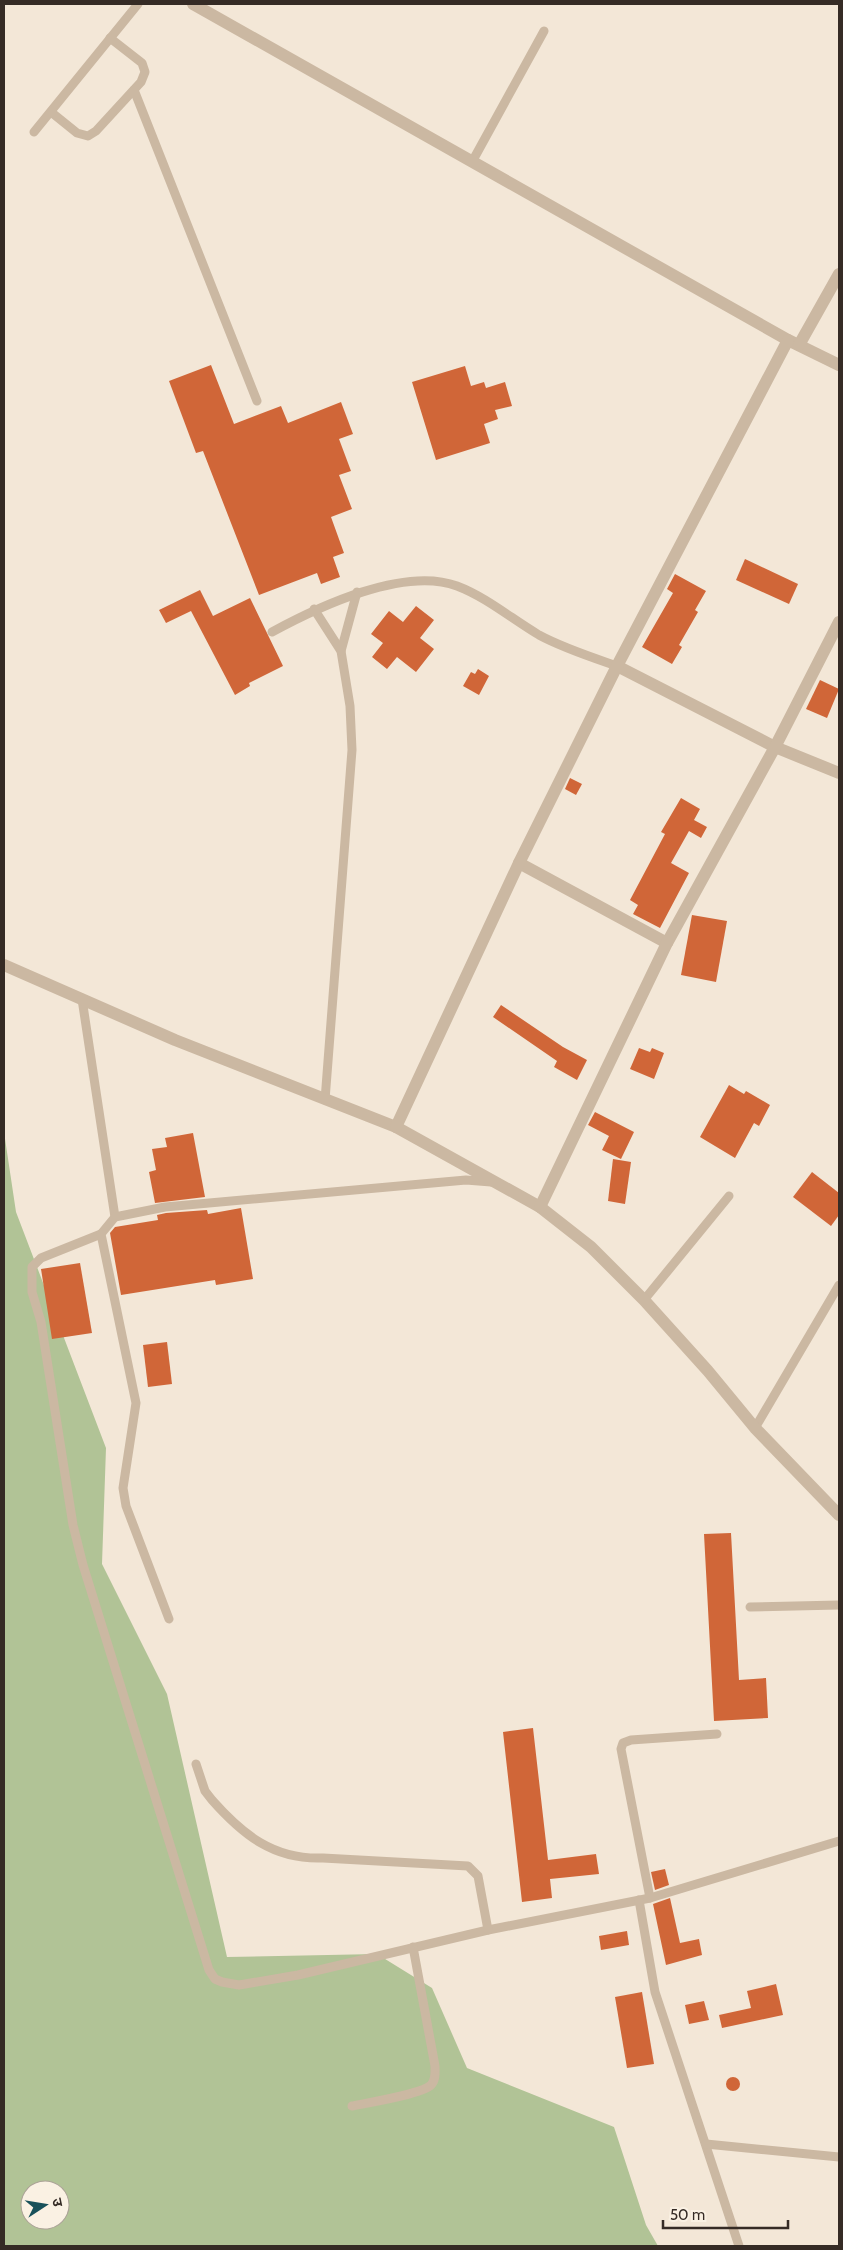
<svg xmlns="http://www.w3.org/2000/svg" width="843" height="2250" font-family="Cabin,'Noto Sans Devanagari',sans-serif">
<rect width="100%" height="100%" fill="#f3e7d7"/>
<path fill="#b1c396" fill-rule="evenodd" d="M4 1132 16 1212 106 1448 102 1564 167 1694 227 1957 377 1954 432 1988 467 2068 614 2127 646 2225 658 2246H4ZM30 2190H60V2220H30Z"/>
<g fill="#d06638">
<polygon points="211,365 234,424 281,406 288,423 341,402 353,434 339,439 351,471 339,475 352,509 331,517 344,553 333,557 340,577 321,584 317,573 259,595 203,451 196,453 169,381"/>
<polygon points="465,366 471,386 484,382 486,388 505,382 512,406 495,410 498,419 484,424 490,443 436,460 412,382"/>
<polygon points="745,559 798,584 789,604 736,580"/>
<polygon points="675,574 706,591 695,610 698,612 679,645 682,647 672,664 642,647 673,593 667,589"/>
<polygon points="200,590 213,616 250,598 283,666 249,683 250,686 235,695 191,611 166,623 159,610"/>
<polygon points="416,606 434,620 420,638 434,649 416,672 397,657 387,669 372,657 383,643 371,634 389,611 403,622"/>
<polygon points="478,669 489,676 479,695 463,686 471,672 475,674"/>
<polygon points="820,680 839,689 827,718 806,709"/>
<polygon points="570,778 582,784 576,795 565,789"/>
<polygon points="681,798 700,809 694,820 707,827 701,838 689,831 671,863 689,873 660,928 633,914 638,905 630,900 665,834 661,832"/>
<polygon points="692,915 727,921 716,982 681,975"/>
<polygon points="501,1005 563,1047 587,1060 577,1080 554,1067 557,1061 493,1017"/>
<polygon points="639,1048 650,1052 652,1048 664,1053 654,1079 630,1069"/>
<polygon points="729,1085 744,1094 746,1091 770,1105 759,1126 754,1123 735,1158 700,1137"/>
<polygon points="595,1112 634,1132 621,1159 602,1150 609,1136 588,1125"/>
<polygon points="193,1133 205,1197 155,1203 149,1172 156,1170 152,1149 167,1147 165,1138"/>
<polygon points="613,1159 631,1162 625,1204 608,1201"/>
<polygon points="812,1172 839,1193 839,1215 831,1226 793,1197"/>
<polygon points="241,1208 253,1279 216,1285 215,1280 121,1295 110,1233 115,1227 158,1220 157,1215 166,1213 207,1210 208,1214"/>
<polygon points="80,1263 92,1333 52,1339 41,1269"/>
<polygon points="167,1342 172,1384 148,1387 143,1345"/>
<polygon points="731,1533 739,1680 766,1678 768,1718 714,1721 704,1534"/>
<polygon points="533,1728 548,1860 596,1854 599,1874 550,1879 552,1898 522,1902 503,1732"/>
<polygon points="665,1869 669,1885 655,1890 651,1872"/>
<polygon points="670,1898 680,1943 699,1939 702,1955 666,1965 653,1904"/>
<polygon points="627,1931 629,1945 601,1950 599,1936"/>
<polygon points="776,1984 783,2015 722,2028 719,2015 751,2008 747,1991"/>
<polygon points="642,1992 654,2064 627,2068 615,1997"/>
<polygon points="704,2001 709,2020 689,2024 685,2005"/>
<circle cx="733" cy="2084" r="7"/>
</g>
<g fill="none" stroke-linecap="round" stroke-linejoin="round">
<g stroke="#cbb8a2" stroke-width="9">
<polyline points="134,90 257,401"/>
<polyline points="51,112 77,133 88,136 96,131 141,82 145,72 142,63 110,38"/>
<polyline points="34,132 138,4"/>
<polyline points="472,162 544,31"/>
<polyline points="314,609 341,651 350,706 352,750 325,1100"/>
<path d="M272 632C318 607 404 566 457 586 486 597 512 619 539 635 563 648 591 657 617 666"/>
<polyline points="341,651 357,592"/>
<polyline points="82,999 115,1217"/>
<polyline points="101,1234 41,1258 32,1267 32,1292 41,1322 73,1525 83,1565 209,1970 215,1979 222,1982 239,1985 298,1975 488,1930 650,1898 839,1841"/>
<polyline points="644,1300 729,1196"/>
<polyline points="755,1428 839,1285"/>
<polyline points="750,1607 839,1605"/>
<polyline points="169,1619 126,1506 123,1488 136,1403 101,1234 115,1217 165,1207 466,1180 491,1182"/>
<path d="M196 1764 205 1791 212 1800C243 1835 274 1860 323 1858L468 1866 478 1876 488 1930"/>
<polyline points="650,1898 621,1749 623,1743 631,1740 717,1734"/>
<polyline points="639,1900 655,1992 739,2246"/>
<path d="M352 2106C367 2103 422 2094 431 2085 436 2080 435 2072 435 2066L413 1947"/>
<polyline points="706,2144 839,2157"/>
</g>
<g stroke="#cbb8a2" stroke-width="12">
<polyline points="193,4 788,340 839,365"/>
<polyline points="799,345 839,274"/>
<polyline points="617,666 775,747 839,773"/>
<polyline points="519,863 667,943"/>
<polyline points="4,965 175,1040 396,1127 540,1207 591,1247 644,1300 708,1371 755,1428 839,1515"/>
<polyline points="396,1127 519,863 617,666 788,340"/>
<polyline points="540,1207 667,943 775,747 839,622"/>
</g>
</g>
<rect width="843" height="2250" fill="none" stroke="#352b25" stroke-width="10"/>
<g transform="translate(45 2205) rotate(78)"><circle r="24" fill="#faf1e3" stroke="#aba297"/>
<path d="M0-4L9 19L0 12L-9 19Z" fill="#18515a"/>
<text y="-8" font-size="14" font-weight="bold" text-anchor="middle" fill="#352b25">उ</text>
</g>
<path d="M663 2220v8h125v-8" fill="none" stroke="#352b25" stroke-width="2.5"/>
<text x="670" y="2220" font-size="15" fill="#352b25" stroke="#faf1e3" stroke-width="4" paint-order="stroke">50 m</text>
</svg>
